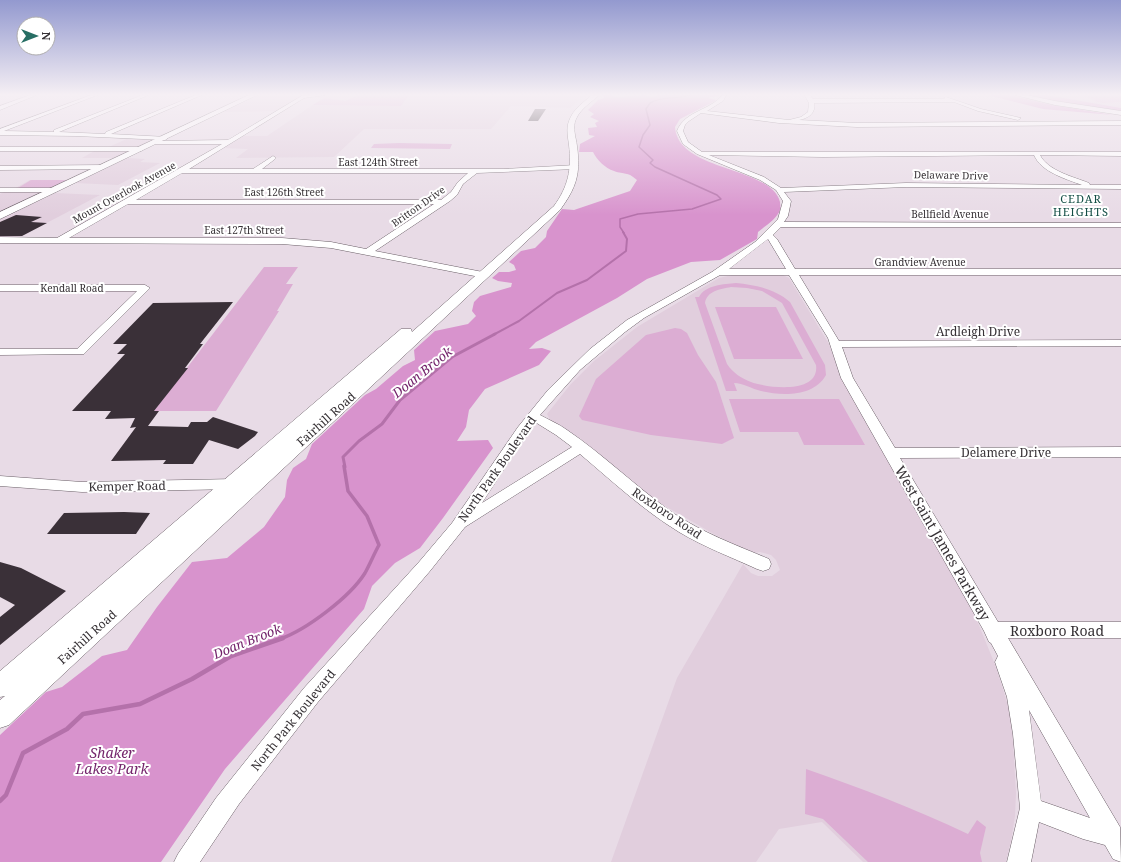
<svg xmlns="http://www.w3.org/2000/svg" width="1121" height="862" font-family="'Noto Serif',serif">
<rect width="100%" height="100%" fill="#e8dbe6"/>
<g fill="#e1cedd">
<polygon points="260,94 587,94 570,108 511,106 491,129 364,129 334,157 236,158 248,149 222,148 242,136 267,136 323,98 300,97 277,111 224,112"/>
<polygon points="1019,94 1121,94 1121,112 1036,98"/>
<polygon points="131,137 157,138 116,158 82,158 96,150 102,150"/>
<polygon points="127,158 145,159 140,162 160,163 118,185 75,183"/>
<polygon points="30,180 70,180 0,214 0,194 6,191 10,191"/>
<polygon points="55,193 100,195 18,238 0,241 0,219"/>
<polygon points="732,275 783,275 789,278 829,344 842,378 969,601 996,667 1010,712 1013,742 1016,793 1015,816 1011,841 1006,862 863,862 822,822 779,829 756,862 611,862 677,678 743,564 751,573 758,576 772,576 780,570 776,560 771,555 760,552 750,553 712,533 658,502 625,477 581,439 551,422 547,414 570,385 594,361 637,327 719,278"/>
</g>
<g fill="#dcadd3" fill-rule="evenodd">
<polygon points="359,94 410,94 401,106 313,105 324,98 346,101"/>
<polygon points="1065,94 1121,94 1121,102 1103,103 1093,101 1095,100 1087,98 1089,97"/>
<polygon points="399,143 452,144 450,149 371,148 374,144"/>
<polygon points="31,180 67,180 51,188 18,188"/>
<polygon points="264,267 298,267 286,284 293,284 277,311 279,311 216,411 154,411"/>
<path d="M736 283C756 285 775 289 790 302L825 365 826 375C814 397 782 396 761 391 752 389 743 383 734 383L737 391H726L695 297H699C705 285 724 284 736 283ZM731 287 747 288 762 291 782 303 816 365C820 395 767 388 751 382 741 378 733 373 727 364L705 303C707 291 720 289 731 287Z"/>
<polygon points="715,307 776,307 803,359 734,359"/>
<polygon points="675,328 681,329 687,333 698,355 716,382 734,438 722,444 651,435 582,420 579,416 596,379 646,335"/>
<polygon points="729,399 839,399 865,445 804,445 798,432 740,432"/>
<path d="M806 769C861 788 915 809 968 834L977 820 986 827 980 853 982 862H868L823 819 805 814Z"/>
</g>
<g fill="#d893cd">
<path d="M608 94 616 97 645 95 652 97 662 94H719V96L709 97V98L716 100 713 102 680 119 675 127C678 172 771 166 780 202 780 205 781 207 780 210 777 219 765 226 758 232L757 239 720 260 691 262 647 279 617 298 536 342 529 349 542 348 551 351 539 365 485 389 469 410 466 427 457 441 488 440 493 448 443 518 420 548 395 563 372 586 364 609 225 769 161 862H0V735L46 692 62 687 102 656 127 650 157 607 192 562 227 558 264 527 285 497 287 480 293 468 306 459 312 444 365 395 376 389 403 366 415 360 414 350 435 331 468 324 476 316 472 311 474 302 480 296 511 287 512 283 498 281 492 278 499 272H509L516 270 514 265 509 262 521 251 535 248 546 237 547 231 562 209 574 210 630 191 637 180C627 171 625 175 614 171 605 168 597 160 593 152H579L580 144 595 136 589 135 588 128 597 127 595 123 599 121 590 117 594 114 588 110 598 100 604 98 603 95Z"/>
<polygon points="984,94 1005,94 1052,105 1113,115 1043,109"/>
<polygon points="1022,94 1041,94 1121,108 1121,112 1059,102"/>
</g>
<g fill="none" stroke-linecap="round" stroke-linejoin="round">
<path stroke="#b471aa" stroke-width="1.5" d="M624 233 620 227V219L638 214 692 209 721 199 717 195 655 167 650 163 653 160 639 147 643 135 650 125 646 109 650 103C663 95 679 100 693 94"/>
<polyline stroke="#b471aa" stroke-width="2" points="493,335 519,321 557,293 587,280 626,251 627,239 623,232"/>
<polyline stroke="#b471aa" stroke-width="3" points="345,467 343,457 359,441 382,424 400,400 452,357 495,334"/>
<path stroke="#b471aa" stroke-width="3.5" d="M280 639C306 630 350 597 365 573 370 564 374 554 379 545L367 516 348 491 344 466"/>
<polyline stroke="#b471aa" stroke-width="4.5" points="0,801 6,795 23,753 67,729 83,714 140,704 192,679 231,656 283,638"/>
</g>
<g fill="#3a3038">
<polygon points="535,109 546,109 538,121 528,121"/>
<polygon points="16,215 42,217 31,222 47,223 22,236 0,236 0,222"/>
<polygon points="233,302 200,344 203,344 185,368 188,368 154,411 159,411 148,426 188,427 191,422 207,422 213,417 258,432 255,436 238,449 209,440 193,464 163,464 166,460 111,461 136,427 130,428 135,418 105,419 111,411 72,411 125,354 117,354 127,344 113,344 153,303"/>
<polygon points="124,512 150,513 136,534 47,534 64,513"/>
<polygon points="0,562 21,568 66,591 0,645 0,617 15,605 0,597"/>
</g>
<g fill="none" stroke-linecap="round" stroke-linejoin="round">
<g stroke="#6a5f67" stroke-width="1">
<g id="minor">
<polygon points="33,94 39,94 0,110 0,106"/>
<polygon points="94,94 100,94 4,131 54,132 54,130 145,94 151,94 59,132 105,134 106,132 198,94 204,94 111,134 167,137 167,139 165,140 76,136 0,135 0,129"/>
<path d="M305 94 325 95 304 98 189 169H253L273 156 276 158 275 159 262 169H504L576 165 579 167 576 169 477 173 463 184 457 195 450 201 375 251 488 273 490 275 488 277 485 278 331 248 282 244 0 243V237L57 238 222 144H156L153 142 154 141 228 140ZM182 173H468L458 182 451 192 441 200H136ZM128 204H434L366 249 331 242 282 238H69Z"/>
<path d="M723 94H727L723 101 707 111 789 120 801 117 808 112 809 103 804 94H809L813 99H945L944 98 946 97 981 109 1021 118 1018 120 978 111 954 102 814 103C816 113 809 118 799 120L857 123 1121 121V125L857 127 779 123 701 113 689 121 685 125 683 131 688 142 702 152H1121V156L1040 155C1048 171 1074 177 1089 183L1090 185H1121V189L906 187 784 192 791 201 788 216 784 222 1121 223V227H781L773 235 777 239 795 269H1121V275H799L839 341 1121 340V346L842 347 853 378 895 448 1121 447V457L900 458 998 622H1121V638H1008L1120 827 1121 862 1113 859 1105 845 1083 839 1039 822 1031 862H1007L1020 808 1013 734 1007 697 995 662 998 656 991 643 989 642 984 631 841 378 828 338 789 275H720L644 318 625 332 580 370 540 415C549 420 559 424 567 430 604 455 636 487 673 513 703 533 736 545 769 559L771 564 769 569 763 571 757 569C731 557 704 547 679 532 643 510 612 481 580 454L465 527 430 571 318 702 239 804 200 862H174L178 854 216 798 304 688 419 562 452 523 518 427 548 390 590 349 627 320 712 272 755 242 778 219 783 201 776 190 760 180 697 154 683 144 677 131C685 110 711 111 723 94ZM709 155 823 157 1034 155C1041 172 1066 179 1082 185L906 183 781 188 764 177ZM768 239 786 269H729ZM535 422 556 435 572 447 482 503ZM1029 710 1090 818 1041 801Z"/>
<polygon points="0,147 141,147 144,149 141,151 0,151"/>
<polygon points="0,166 103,165 106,167 103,169 0,170"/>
<polygon points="0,188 55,188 59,190 55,192 0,192"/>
<polygon points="0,285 145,285 150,288 84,354 0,355 0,349 77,349 137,291 0,291"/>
<polygon points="0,476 82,482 236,479 241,480 243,484 241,488 236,489 82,492 0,486"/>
</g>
</g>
<g stroke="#6a5f67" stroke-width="1">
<g id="major">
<polygon points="251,94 259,94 0,219 0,212"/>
<path d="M593 94H600C592 102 581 108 576 119 572 128 576 137 577 146 581 174 576 188 560 210L9 725 0 728V700L5 696 0 697V671L401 329H411L412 332 554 206C568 187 572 169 569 145 568 137 566 129 569 121 573 109 584 102 593 94Z"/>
<polygon points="1011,94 1022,94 1055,101 1121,111 1121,115 1055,105"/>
</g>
</g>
<use href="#minor" fill="#fff" fill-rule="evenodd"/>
<use href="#major" fill="#fff" fill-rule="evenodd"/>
</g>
<linearGradient id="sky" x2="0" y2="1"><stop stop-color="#9399cf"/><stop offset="0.44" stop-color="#f5eff4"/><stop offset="1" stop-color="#f5eff4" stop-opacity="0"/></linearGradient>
<rect width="1121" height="215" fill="url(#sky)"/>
<g text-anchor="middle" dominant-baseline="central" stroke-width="4" stroke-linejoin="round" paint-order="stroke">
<g font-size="10" fill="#363135" stroke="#fff">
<text x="378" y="162">East 124th Street</text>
<text transform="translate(951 175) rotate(1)">Delaware Drive</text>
<text transform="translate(124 192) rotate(-29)">Mount Overlook Avenue</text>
<text x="284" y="192">East 126th Street</text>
<text transform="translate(418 206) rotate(-35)">Britton Drive</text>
<text x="950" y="214">Bellfield Avenue</text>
<text x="244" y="230">East 127th Street</text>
<text x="920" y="262">Grandview Avenue</text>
<text x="72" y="288">Kendall Road</text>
</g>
<g font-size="11" letter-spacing="1" fill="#134d45" stroke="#fff">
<text x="1081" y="198">CEDAR<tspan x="1081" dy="13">HEIGHTS</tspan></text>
</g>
<g font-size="12" fill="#363135" stroke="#fff">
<text x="978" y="331">Ardleigh Drive</text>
<text transform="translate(326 419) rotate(-42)">Fairhill Road</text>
<text x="1006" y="452">Delamere Drive</text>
<text transform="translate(497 469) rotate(-55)">North Park Boulevard</text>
<text transform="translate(127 486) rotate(-1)">Kemper Road</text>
<text transform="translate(667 513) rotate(34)">Roxboro Road</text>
<text transform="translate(87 637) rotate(-42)">Fairhill Road</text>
<text transform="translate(293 720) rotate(-51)">North Park Boulevard</text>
</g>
<g font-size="13" font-style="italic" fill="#73236b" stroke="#fff">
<text transform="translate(422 372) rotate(-39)">Doan Brook</text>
<text transform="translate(247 641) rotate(-22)">Doan Brook</text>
</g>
<g font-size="14" fill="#363135" stroke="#fff">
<text transform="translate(943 543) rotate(60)">West Saint James Parkway</text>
<text x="1057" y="630">Roxboro Road</text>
</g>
<g font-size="14" font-style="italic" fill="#75256c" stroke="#fff">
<text x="112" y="752">Shaker<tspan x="112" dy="16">Lakes Park</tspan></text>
</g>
</g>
<g transform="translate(36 36) rotate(90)"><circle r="19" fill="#ffffff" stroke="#afadae"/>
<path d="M0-3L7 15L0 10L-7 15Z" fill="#276e64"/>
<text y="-6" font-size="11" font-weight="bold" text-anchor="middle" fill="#363135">N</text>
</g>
</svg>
